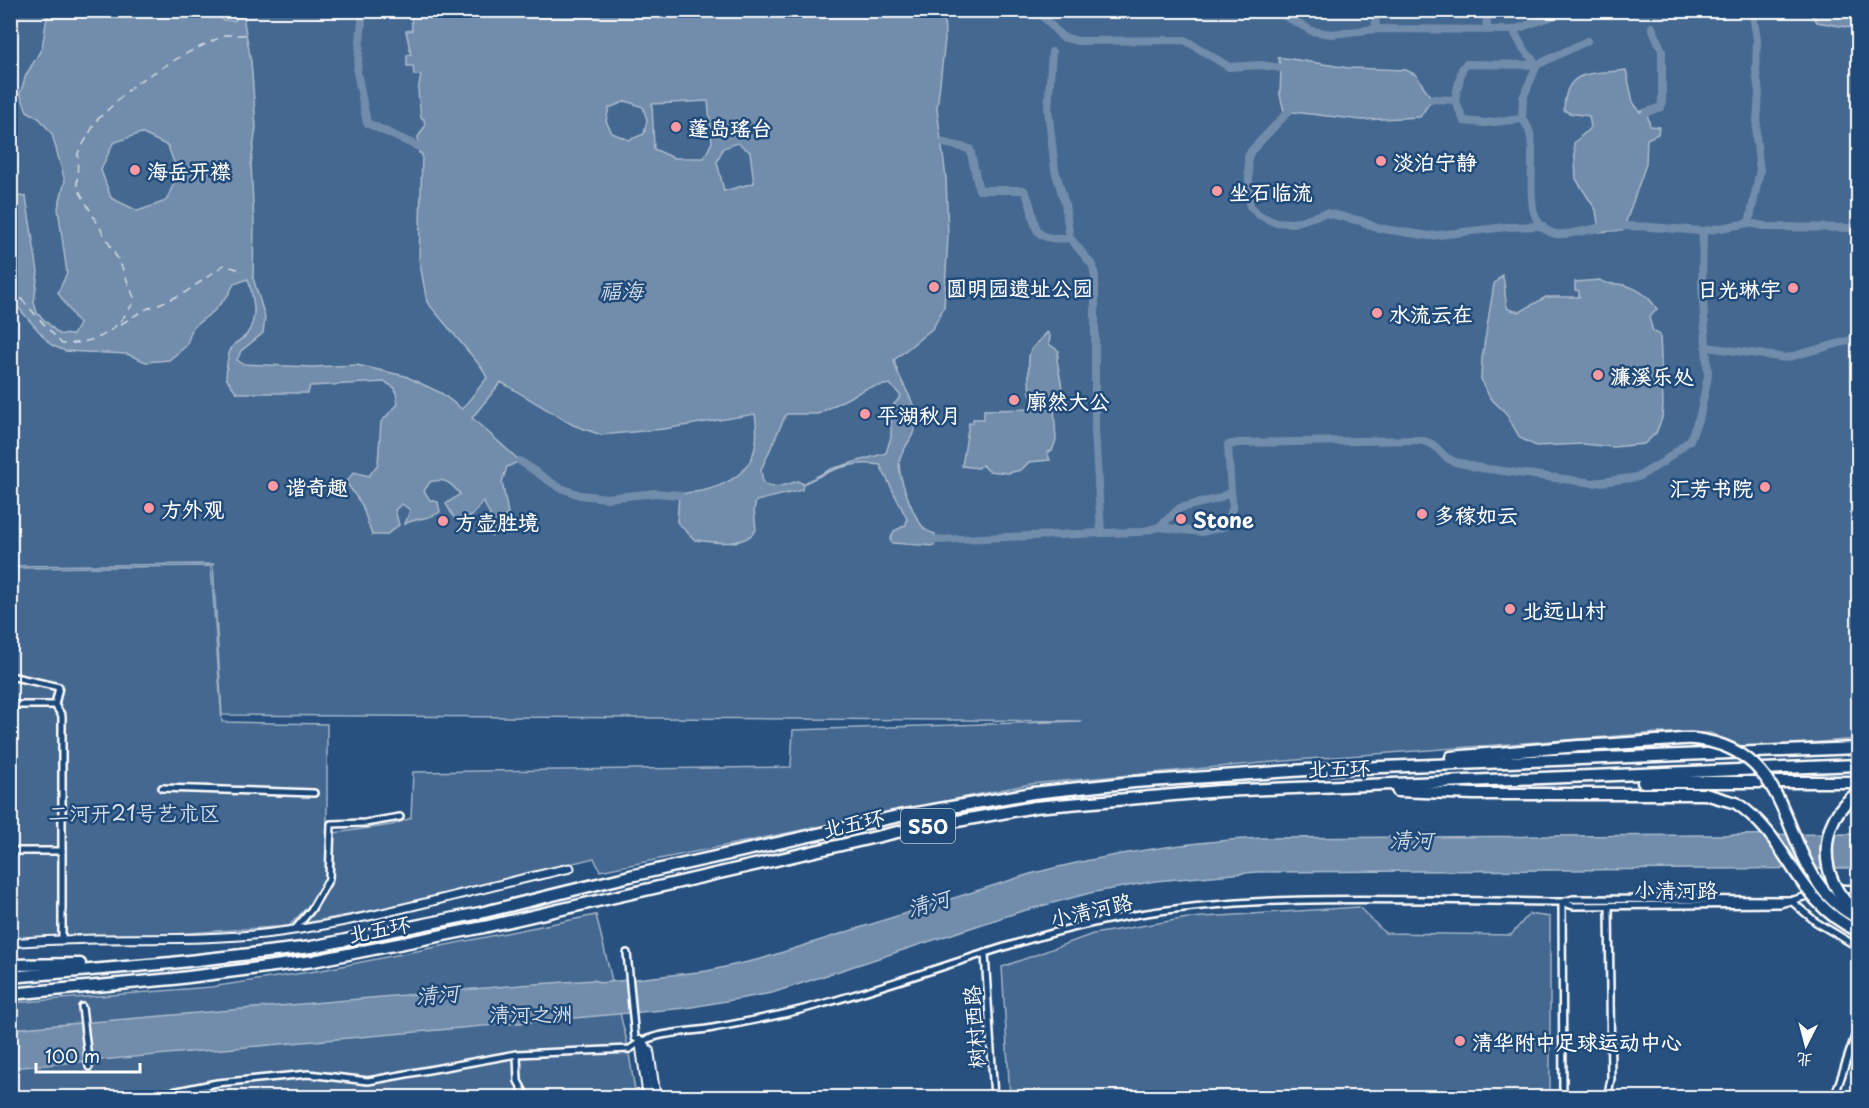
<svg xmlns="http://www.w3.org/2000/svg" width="1869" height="1108" font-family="'Playpen Sans','LXGW WenKai TC',sans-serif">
<rect width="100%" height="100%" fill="#28517f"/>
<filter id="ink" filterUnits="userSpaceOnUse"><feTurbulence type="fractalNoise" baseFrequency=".0167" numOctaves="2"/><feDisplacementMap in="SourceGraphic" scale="12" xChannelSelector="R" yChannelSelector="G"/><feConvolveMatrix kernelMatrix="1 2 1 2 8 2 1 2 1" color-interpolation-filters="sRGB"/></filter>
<g filter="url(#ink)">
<g fill="#446890" stroke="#a2b4c8" stroke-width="1.5">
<path d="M10 11H1858V739L1746 748 1710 733H1658L1308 759 1030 784 600 871 594 858 386 908 305 923C335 882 335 883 334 833L392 825 411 818 413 772 791 767 793 730 1083 721 222 715 213 564 11 566Z"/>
<polygon points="211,566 222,722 327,724 327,877 317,897 289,926 147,936 11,940 10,568"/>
<polygon points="1359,907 1385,933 1511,935 1529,914 1550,917 1550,1097 1010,1097 1002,967 1093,934 1188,918"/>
<polygon points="596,915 627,1042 636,1097 11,1098 11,1003 211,987 322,970"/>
</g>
<g fill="#718dab" stroke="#aabbcd" stroke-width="1.5" fill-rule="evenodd">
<path d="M110 10 114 13 214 11 223 20 235 21 238 11H246L244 22 251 61 256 127 251 164 254 224 253 278 265 317 263 333 241 351 237 360 243 364 312 367 357 365 405 376 441 393 462 409 487 378 482 368 427 302 419 259 422 154 419 153 418 137 425 126 424 119 421 118 418 91 421 75H414L413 66H407V55L411 54 406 31 412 30 411 11H944L945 39 937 109 946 178 948 236 944 307 933 328 894 360C898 382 915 397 916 420 916 435 905 445 900 458 895 472 915 521 926 530 929 532 932 533 935 534L934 546 892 543 890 540 894 531 906 525 907 519 880 465C851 460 829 471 803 484L802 490 756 501 754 510 756 530C744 548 713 542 695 540L677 522 679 495C688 491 697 493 706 490 747 479 762 456 755 414L664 429 601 435 573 425 501 382 472 418 520 461 507 467 502 482 508 513 492 536 484 532 490 515 483 501 472 516 455 519 446 504 460 494C450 482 445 478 430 482L424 491 430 500 438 502 440 512C429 520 417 517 405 524L410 510 402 504 395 510 399 525 386 535H372L362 505 346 482 354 472 369 476 378 464 381 422 398 404 395 388 385 382 310 386 308 393H237L226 378C227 368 226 355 233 346 236 341 244 339 247 334 259 317 253 297 248 279L234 284 228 295 214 311 193 327 186 346 169 360 146 362 127 354 65 351 51 345 16 305 11 323V195L26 197 38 272 34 302 37 313 59 334 73 335 79 324 58 293 67 273 58 208 65 181 52 134 40 119 27 111 20 94 26 75 42 48 48 11ZM626 101 643 107 647 120 644 134 629 140 612 133 606 121 609 108ZM708 101 712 142 704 158H674L654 149 652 104ZM141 133 168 146 178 174 166 201 138 211 111 198 101 170 113 143ZM738 143 750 152 754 183 724 191 717 162 723 148ZM890 384 901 396 891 408V437L886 453 831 469 803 484 798 481C787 484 773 491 763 483L761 470 786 414H818L867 388Z"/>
<polygon points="1808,11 1858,11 1858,29 1817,22"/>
<polygon points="1278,57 1349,68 1406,70 1416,75 1432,99 1420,117 1362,120 1284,111 1280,95 1281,68"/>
<path d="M1626 70 1633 102 1640 112 1646 109 1650 126 1659 127 1658 134 1647 139 1646 164 1623 230 1599 232 1596 210 1576 179 1574 143 1591 127 1589 116 1569 113 1564 110C1565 67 1591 75 1626 70Z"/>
<path d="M1502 275C1507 287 1503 297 1508 309L1520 312 1546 297H1579V291L1575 290V282L1600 280C1606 285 1611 283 1618 284 1634 286 1648 295 1657 309L1649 318 1653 331 1660 335 1663 405 1662 418 1656 433 1644 444 1613 447 1583 444 1536 446 1520 438 1505 412 1490 398 1481 379 1482 358 1494 284Z"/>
<path d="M1047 332 1050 336 1049 344 1059 351 1057 360 1062 388 1049 401 1048 409H1054L1056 440 1052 451 1047 452 1050 460 1029 462 1021 470 1008 473 989 471 982 465 978 468 962 466 969 423H973V419H984V410L1042 409V402L1031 396C1029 390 1027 356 1031 350 1035 344 1042 339 1047 332Z"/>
<path d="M1858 834V868L1257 872 1155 881 1090 893 1019 912 772 993 686 1008 11 1068V1029L521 985 594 980 600 983 707 971 761 959 1030 874C1107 854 1183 842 1262 838Z"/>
</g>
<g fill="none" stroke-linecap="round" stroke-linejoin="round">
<g stroke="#718dab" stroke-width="8">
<polyline points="363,10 357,72 367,123 419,147"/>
<polyline points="1037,10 1062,37 1078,41 1185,40 1229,67 1261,65 1281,68"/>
<polyline points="1274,10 1312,31 1331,34 1376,29 1513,30 1523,48 1537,65"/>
<polyline points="1375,10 1376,29"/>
<polyline points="1486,10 1487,28"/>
<polyline points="1548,18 1566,10"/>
<polyline points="1513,30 1548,18 1548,13"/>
<path d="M1587 41 1537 65 1523 98 1522 119C1548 142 1510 224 1556 234 1568 236 1593 228 1606 227 1638 224 1671 229 1703 231"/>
<polyline points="1432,99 1455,100 1464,121 1485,123 1522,119"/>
<polyline points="1455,100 1462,69 1466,64 1537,65"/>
<polyline points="1289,111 1251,151 1248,157 1250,206 1259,215 1274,222 1293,223 1326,213 1361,221 1377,228 1430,236 1506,227 1543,226"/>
<polyline points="1647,112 1661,107 1662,100 1662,51 1652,27"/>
<path d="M944 143 970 149 979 190H1024C1041 218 1022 243 1070 238"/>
<polyline points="1749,223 1760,170 1756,137 1759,92 1756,72 1757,39 1752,10"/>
<polyline points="1707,347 1786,358 1851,340 1858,333"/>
<polyline points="520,461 558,487 580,495 606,498 656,493 679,495"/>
<polyline points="1159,527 1201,532 1223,527 1233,508 1231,492"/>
<path d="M1101 533 1140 532 1159 527 1180 508 1217 499 1231 492 1228 445 1238 443 1420 440C1442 445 1437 454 1451 460 1458 464 1466 463 1474 467L1593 483 1638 477 1663 462 1690 440 1700 415 1708 376 1702 285 1703 231 1749 223 1769 227 1851 228 1858 233"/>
<polyline points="935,540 1101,533 1095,430 1095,277 1093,266 1070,238 1065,204 1055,170 1048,109 1052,52"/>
</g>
<g stroke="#d4dde6" stroke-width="1.5" stroke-dasharray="8 6" stroke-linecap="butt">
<path d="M10 291 15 292 62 344C101 342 115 333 135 300L121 265 77 187 78 153 97 120 136 83 185 54 225 35H248"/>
<polyline points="121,324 144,310 183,294 224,265 244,271"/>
</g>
<g stroke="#fff" stroke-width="10">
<g id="minor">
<polyline points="10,676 59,687 55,705 62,716 62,941"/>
<polyline points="10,705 55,705"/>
<polyline points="162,788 314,793"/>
<polyline points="10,851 62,851"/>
<polyline points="1836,888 1858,889"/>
<polyline points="1790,900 1816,922 1858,947"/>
<polyline points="1562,902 1563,1098"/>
<polyline points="1564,903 1573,906 1780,904 1824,891"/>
<polyline points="295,929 311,910 329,879 331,824 365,823 400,817"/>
<polyline points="627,953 635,1038 640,1041"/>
<polyline points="985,954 994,1098"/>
<polyline points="82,1007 89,1067"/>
<polyline points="517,1054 518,1081 527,1098"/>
<path d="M143 1098 217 1083 308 1074 368 1081 517 1054 630 1049C652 1031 686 1033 713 1028 745 1022 779 1016 811 1007 915 980 1017 936 1123 917 1267 891 1416 901 1562 902L1573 899 1790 900"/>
<polyline points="1607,1098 1611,1079 1609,906"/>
<polyline points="1834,1098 1858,1027"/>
</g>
</g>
<g stroke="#fff" stroke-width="11">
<path id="tertiary" d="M10 943C100 934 190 944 280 932 377 919 473 889 570 868"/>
</g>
<g stroke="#fff" stroke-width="12">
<g id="secondary">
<polyline points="640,1041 649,1051 656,1098"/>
<polyline points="640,1041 648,1098"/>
</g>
</g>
<g stroke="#fff" stroke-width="15">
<g id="motorway">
<polyline points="1451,757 1579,746"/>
<polyline points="1643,782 1858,782"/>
<polyline points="1398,791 1474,794 1705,794 1736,803"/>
<polyline points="10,965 80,964"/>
<polyline points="10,977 171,963 311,947 480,913 630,876 899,816 1033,793 1135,782 1307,770 1858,748"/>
<polyline points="10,994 173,979 313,961 484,927 902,831 1035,807 1220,791 1858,765"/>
</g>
</g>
<use href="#minor" stroke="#1f4a7a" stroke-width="5"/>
<use href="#tertiary" stroke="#1f4a7a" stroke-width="7"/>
<use href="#secondary" stroke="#1f4a7a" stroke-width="8"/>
<use href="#motorway" stroke="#1f4a7a" stroke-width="10"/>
<g stroke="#fff" stroke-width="15" stroke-linecap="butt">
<g id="motorway-bridge">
<path d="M1579 746C1605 745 1631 743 1657 741 1669 741 1682 738 1694 739 1808 751 1773 877 1858 918"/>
<path d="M1736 803C1792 840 1794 902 1858 931"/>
<path d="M1856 911C1817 882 1816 819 1858 793"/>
</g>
</g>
<use href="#motorway-bridge" stroke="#1f4a7a" stroke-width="10"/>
</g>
</g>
<g fill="#ff9aa2" stroke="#1f4a7a" stroke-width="2">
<circle cx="676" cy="127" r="6"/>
<circle cx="1381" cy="161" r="6"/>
<circle cx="135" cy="170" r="6"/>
<circle cx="1217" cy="191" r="6"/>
<circle cx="934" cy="287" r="6"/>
<circle cx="1793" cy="288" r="6"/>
<circle cx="1377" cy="313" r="6"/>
<circle cx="1598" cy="375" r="6"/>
<circle cx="1014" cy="400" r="6"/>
<circle cx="865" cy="414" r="6"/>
<circle cx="273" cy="486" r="6"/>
<circle cx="1765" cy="487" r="6"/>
<circle cx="149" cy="508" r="6"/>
<circle cx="1422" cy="514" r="6"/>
<circle cx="1181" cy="519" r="6"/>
<circle cx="443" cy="521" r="6"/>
<circle cx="1510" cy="609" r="6"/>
<circle cx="1460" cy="1041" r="6"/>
</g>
<g text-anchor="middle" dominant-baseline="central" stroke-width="5" stroke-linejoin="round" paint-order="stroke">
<rect fill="#1f4a7a" stroke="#bcc9d7" stroke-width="1.5" x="901" y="809" width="54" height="34" rx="4.5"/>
<g font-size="20" font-weight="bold" fill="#fff">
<text x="928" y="826">S50</text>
</g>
<g font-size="21" font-weight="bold" fill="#fff" stroke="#1f4a7a" text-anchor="start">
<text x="688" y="127">蓬岛瑶台</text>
<text x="1393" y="161">淡泊宁静</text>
<text x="147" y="170">海岳开襟</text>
<text x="1229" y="191">坐石临流</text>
<text x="946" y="287">圆明园遗址公园</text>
<text x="1781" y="288" text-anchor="end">日光琳宇</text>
<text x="1389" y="313">水流云在</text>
<text x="1610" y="375">濂溪乐处</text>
<text x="1026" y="400">廓然大公</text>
<text x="877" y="414">平湖秋月</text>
<text x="285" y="486">谐奇趣</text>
<text x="1753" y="487" text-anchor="end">汇芳书院</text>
<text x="161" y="508">方外观</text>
<text x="1434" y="514">多稼如云</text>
<text x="1193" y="519">Stone</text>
<text x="455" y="521">方壶胜境</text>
<text x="1522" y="609">北远山村</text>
<text x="1472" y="1041">清华附中足球运动中心</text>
</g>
<g font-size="21" fill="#fff" stroke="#1f4a7a">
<text transform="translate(1339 767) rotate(-2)">北五环</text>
<text transform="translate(853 822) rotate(-13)">北五环</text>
<text x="1676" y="889">小清河路</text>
<text transform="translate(1091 909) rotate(-13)">小清河路</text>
<text transform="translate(379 928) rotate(-11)">北五环</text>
<text transform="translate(973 1027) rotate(-94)">树村西路</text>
</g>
<g font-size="21" fill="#dae1e9" stroke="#1f4a7a">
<text x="134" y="812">二河开21号艺术区</text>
<text x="531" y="1013">清河之洲</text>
</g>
<g font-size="22" font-style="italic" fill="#d4dde6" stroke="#1f4a7a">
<text x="621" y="289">福海</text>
<text x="1411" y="838">清河</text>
<text transform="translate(928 902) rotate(-16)">清河</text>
<text transform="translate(437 993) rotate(-5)">清河</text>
</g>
</g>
<rect width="1869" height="1108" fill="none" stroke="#1f4a7a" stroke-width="36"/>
<rect x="18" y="18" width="1833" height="1072" fill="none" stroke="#fff" stroke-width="2" filter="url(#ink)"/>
<g transform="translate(1806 1045) rotate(186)" stroke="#1f4a7a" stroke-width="4.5" paint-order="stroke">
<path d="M0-4.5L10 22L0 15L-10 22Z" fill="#ffffff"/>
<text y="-9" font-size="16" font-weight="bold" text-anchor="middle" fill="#ffffff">北</text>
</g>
<path d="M36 1063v9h104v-9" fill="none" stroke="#ffffff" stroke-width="3"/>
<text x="45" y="1063" font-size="18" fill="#ffffff" stroke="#1f4a7a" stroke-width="4.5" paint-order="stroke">100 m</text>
</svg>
